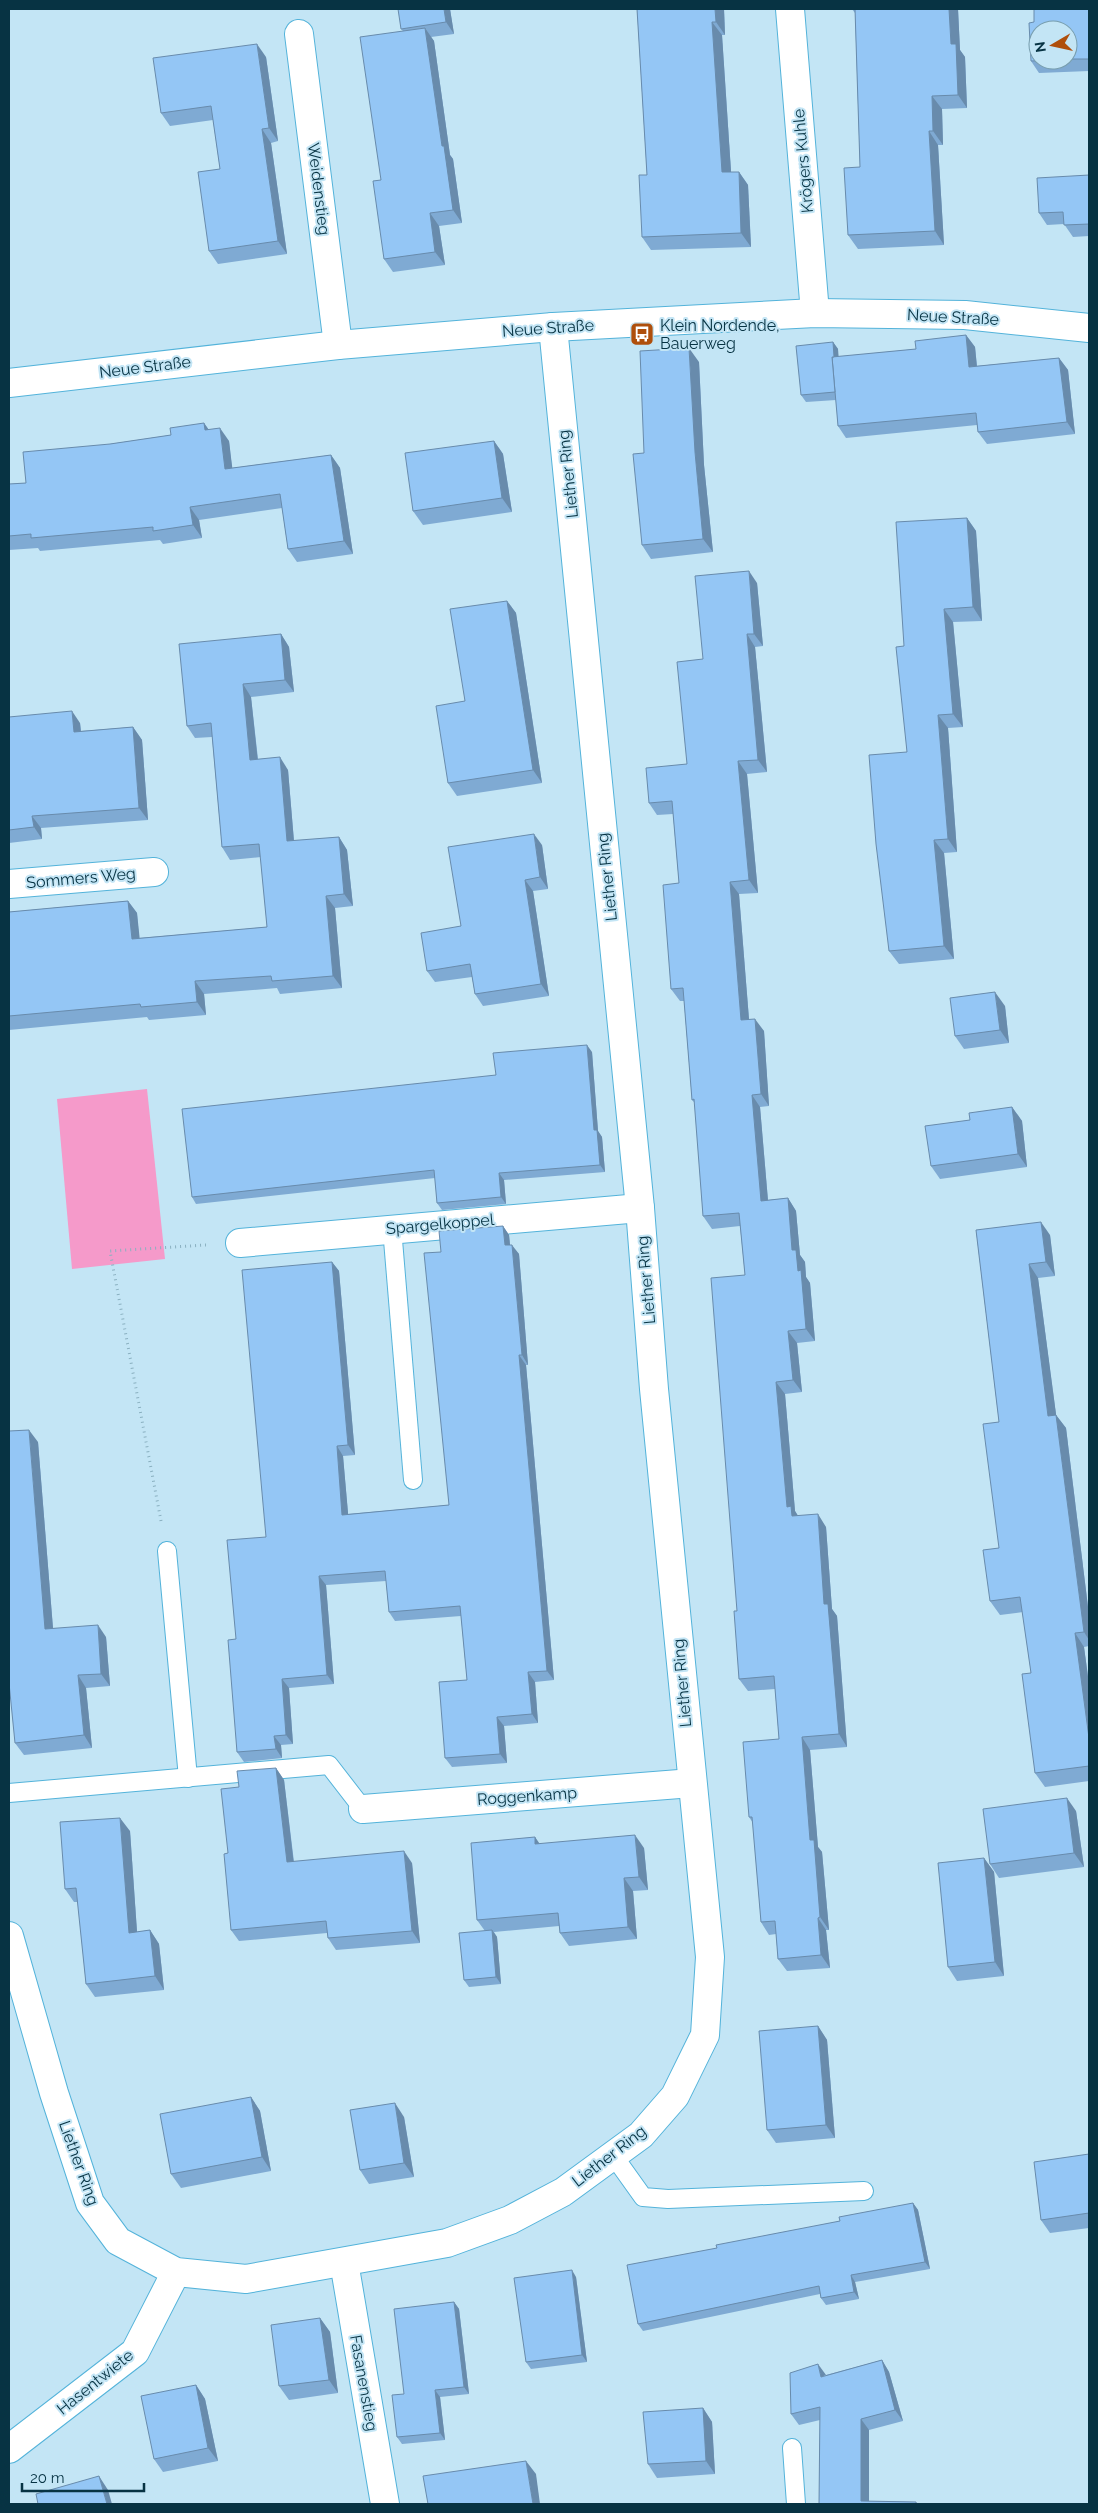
<svg xmlns="http://www.w3.org/2000/svg" width="1098" height="2513" font-family="Raleway,sans-serif">
<rect width="100%" height="100%" fill="#c3e5f5"/>
<polygon fill="#f59aca" points="147,1089 165,1259 72,1269 57,1099"/>
<g fill="none" stroke-linecap="round" stroke-linejoin="round">
<g stroke="#53b3da" stroke-width="20">
<g id="lane">
<polyline points="392,1228 413,1480"/>
<polyline points="167,1551 188,1778"/>
<polyline points="9,1793 329,1765 363,1809"/>
<polyline points="613,2155 643,2197 668,2199 864,2191"/>
<polyline points="792,2448 796,2504"/>
</g>
</g>
<g stroke="#53b3da" stroke-width="30">
<g id="street">
<polyline points="790,9 815,313"/>
<polyline points="299,34 338,345"/>
<polyline points="9,383 338,345 553,327 815,313 965,315 1089,328"/>
<polyline points="9,884 154,872"/>
<polyline points="240,1243 640,1208"/>
<polyline points="363,1809 692,1783"/>
<polyline points="9,1936 54,2093 90,2203 118,2241 176,2272 246,2279 447,2243 510,2220 563,2192 641,2135 675,2096 705,2035 710,1957 654,1389 640,1208 553,327"/>
<polyline points="344,2262 385,2504"/>
<polyline points="9,2449 135,2352 176,2272"/>
</g>
</g>
<polyline stroke="#8ab0c0" stroke-width="3" stroke-dasharray="1 4" stroke-linecap="butt" points="161,1521 110,1251 206,1245"/>
<use href="#lane" stroke="#fff" stroke-width="18"/>
<use href="#street" stroke="#fff" stroke-width="28"/>
</g>
<g fill="#7faad3" fill-rule="evenodd">
<polygon points="450,9 454,34 431,37 434,41 450,155 453,159 462,223 439,226 445,265 393,272 384,259 381,180 403,31 401,29"/>
<polygon points="637,9 724,9 725,35 722,35 731,172 739,172 748,185 751,247 651,250 642,237 647,175"/>
<polygon points="852,9 958,9 960,50 965,57 967,108 942,109 943,145 938,145 944,245 858,249 848,235 860,167 855,13"/>
<path d="M1089 9V71L1039 73 1031 61 1034 22ZM1068 30V60H1038Z"/>
<polygon points="266,57 278,141 271,143 287,254 218,264 209,251 220,169 213,120 170,126 161,113"/>
<polygon points="1089,175 1089,236 1073,237 1064,224 1047,225 1039,213"/>
<polygon points="966,335 975,347 977,366 1059,358 1068,370 1075,434 987,444 978,432 977,425 846,438 838,426 836,400 806,402 801,395 833,342 838,349 838,357 916,349"/>
<polygon points="699,362 704,465 713,552 651,559 642,545 644,453"/>
<polygon points="204,423 209,430 229,441 232,468 331,455 340,468 353,554 297,562 288,549 282,508 199,520 202,538 163,544 160,540 40,551 38,548 9,550 9,484 26,483 110,444 171,435"/>
<polygon points="494,441 503,454 512,512 423,525 413,511"/>
<polygon points="967,518 976,531 982,621 953,622 963,727 948,728 957,852 944,853 954,959 899,964 889,951 907,752 904,646"/>
<polygon points="757,583 763,646 755,647 767,772 747,774 758,893 739,894 749,1019 764,1031 769,1106 760,1107 768,1200 788,1198 796,1211 800,1255 805,1262 806,1277 810,1283 815,1341 797,1343 802,1392 785,1394 795,1511 798,1516 826,1527 832,1609 837,1616 847,1747 810,1750 818,1847 822,1852 829,1930 826,1930 830,1968 787,1971 778,1959 776,1934 769,1935 761,1922 753,1823 749,1817 779,1739 775,1689 748,1691 739,1679 737,1611 745,1275 740,1226 712,1229 703,1216 695,1103 692,1100 684,1001 680,1001 671,989 679,883 673,814 657,815 649,803 687,764 703,659"/>
<polygon points="507,601 516,613 542,783 457,796 448,783 465,701"/>
<polygon points="281,634 289,647 294,692 251,697 258,759 288,770 294,841 339,837 347,850 353,906 335,908 342,988 280,994 277,988 204,994 206,1015 149,1020 147,1017 9,1030 9,912 128,901 137,913 139,938 267,927 261,857 230,860 222,847 212,737 195,738 187,726"/>
<polygon points="9,717 80,723 81,731 133,727 142,740 148,820 41,828 42,839 9,843"/>
<polygon points="542,845 548,889 533,891 549,996 483,1006 475,994 472,977 435,982 427,971 461,926"/>
<polygon points="1005,1006 1009,1043 964,1049 955,1036"/>
<polygon points="592,1052 598,1131 602,1137 605,1172 504,1180 506,1204 442,1210 437,1203 435,1178 196,1204 192,1197 496,1075"/>
<polygon points="1012,1107 1022,1121 1027,1167 940,1179 931,1166 970,1120"/>
<polygon points="503,1226 509,1235 510,1245 519,1254 528,1365 526,1365 554,1680 535,1682 538,1723 504,1726 507,1763 452,1767 445,1758 467,1680 461,1616 395,1621 389,1612 386,1581 326,1585 334,1684 289,1688 293,1744 281,1745 282,1758 244,1762 237,1752 236,1639 266,1537 332,1262 339,1271 355,1455 343,1456 348,1514 449,1505 441,1252"/>
<polygon points="976,1230 1050,1235 1055,1276 1038,1278 1056,1415 1066,1428 1089,1615 1089,1646 1084,1647 1089,1684 1089,1781 1045,1787 1035,1773 1031,1673 1023,1612 1000,1615 990,1601 999,1548 999,1422"/>
<polygon points="38,1442 53,1628 106,1637 110,1686 86,1688 92,1748 24,1755 15,1743"/>
<polygon points="276,1768 284,1780 294,1862 412,1863 420,1943 336,1950 328,1938 327,1933 239,1941 231,1930 228,1853 239,1787"/>
<polygon points="1076,1811 1084,1867 999,1878 990,1864"/>
<polygon points="130,1831 137,1932 150,1930 159,1944 164,1990 95,1997 86,1984 78,1902 74,1902 65,1889"/>
<polygon points="535,1837 539,1844 644,1848 648,1890 633,1891 637,1939 569,1946 560,1933 559,1926 494,1932 497,1937 501,1984 469,1987 464,1980 485,1931 477,1920"/>
<polygon points="984,1858 994,1872 1004,1976 957,1981 948,1967"/>
<polygon points="818,2026 827,2040 835,2138 776,2143 767,2130"/>
<polygon points="251,2097 260,2111 271,2171 181,2188 171,2174"/>
<polygon points="404,2117 414,2177 369,2184 360,2170"/>
<polygon points="1089,2154 1089,2228 1050,2233 1041,2220"/>
<polygon points="913,2203 918,2210 930,2269 855,2282 859,2299 826,2305 821,2298 820,2294 643,2331 638,2324 717,2248 840,2221"/>
<polygon points="576,2277 587,2362 531,2369 526,2362"/>
<polygon points="454,2302 459,2309 469,2394 440,2397 445,2440 402,2444 397,2437 404,2394"/>
<polygon points="320,2318 330,2332 338,2393 289,2400 279,2386"/>
<polygon points="882,2360 889,2372 903,2421 869,2430 869,2501 916,2502 918,2504 819,2504 820,2420 799,2425 791,2414 826,2375"/>
<polygon points="196,2385 205,2399 218,2461 163,2472 154,2459"/>
<polygon points="703,2408 712,2422 715,2474 657,2478 648,2464"/>
</g>
<g fill="#688bac">
<polygon points="444,9 450,9 454,34 446,22"/>
<polygon points="715,9 724,9 725,35 716,22"/>
<polygon points="949,9 958,9 960,50 965,57 967,108 958,95 951,44"/>
<polygon points="712,22 722,35 732,186 722,172"/>
<polygon points="425,28 434,41 450,155 453,159 462,223 453,210 442,146"/>
<polygon points="257,44 266,57 278,141 269,128"/>
<polygon points="932,96 942,109 943,145 933,131"/>
<polygon points="262,129 271,143 287,254 278,241"/>
<polygon points="929,131 938,145 944,245 935,231"/>
<polygon points="739,172 748,185 751,247 741,233"/>
<polygon points="430,213 439,226 445,265 435,252"/>
<polygon points="966,335 975,347 978,379 969,367"/>
<polygon points="833,342 838,349 842,399 837,392"/>
<polygon points="689,348 699,362 704,465 713,552 703,539 695,452"/>
<polygon points="1059,358 1068,370 1075,434 1067,422"/>
<polygon points="204,423 213,436 205,430"/>
<polygon points="220,428 229,441 234,482 225,469"/>
<polygon points="494,441 503,454 512,512 502,498"/>
<polygon points="331,455 340,468 353,554 344,541"/>
<polygon points="190,507 199,520 202,538 193,525"/>
<polygon points="967,518 976,531 982,621 973,607"/>
<polygon points="749,571 757,583 763,646 754,634"/>
<polygon points="507,601 516,613 542,783 533,770"/>
<polygon points="944,609 953,622 963,727 953,714"/>
<polygon points="281,634 289,647 294,692 285,680"/>
<polygon points="747,634 755,647 767,772 758,760"/>
<polygon points="243,684 251,697 259,772 250,760"/>
<polygon points="72,711 80,723 82,744 74,732"/>
<polygon points="938,715 948,728 957,852 948,839"/>
<polygon points="133,727 142,740 148,820 139,808"/>
<polygon points="280,757 288,770 295,854 287,841"/>
<polygon points="738,761 747,774 758,893 749,880"/>
<polygon points="32,816 41,828 42,839 34,827"/>
<polygon points="534,834 542,845 548,889 540,877"/>
<polygon points="339,837 347,850 353,906 344,894"/>
<polygon points="934,840 944,853 954,959 944,946"/>
<polygon points="525,880 533,891 549,996 541,984"/>
<polygon points="730,882 739,894 750,1032 741,1020"/>
<polygon points="326,896 335,908 342,988 333,976"/>
<polygon points="128,901 137,913 141,951 132,939"/>
<polygon points="195,981 204,994 206,1015 197,1002"/>
<polygon points="995,992 1005,1006 1009,1043 1000,1030"/>
<polygon points="755,1019 764,1031 769,1106 761,1094"/>
<polygon points="587,1045 592,1052 598,1131 602,1137 605,1172 600,1165 594,1130"/>
<polygon points="752,1095 760,1107 769,1213 761,1201"/>
<polygon points="1012,1107 1022,1121 1027,1167 1018,1154"/>
<polygon points="499,1173 504,1180 506,1204 501,1197"/>
<polygon points="788,1198 796,1211 800,1255 805,1262 806,1277 810,1283 815,1341 806,1329 798,1271 792,1250"/>
<polygon points="1041,1222 1050,1235 1055,1276 1046,1262"/>
<polygon points="503,1226 509,1235 511,1255 505,1245"/>
<polygon points="512,1245 519,1254 528,1365 522,1355"/>
<polygon points="332,1262 339,1271 355,1455 348,1445"/>
<polygon points="1029,1264 1038,1278 1058,1429 1048,1416"/>
<polygon points="788,1331 797,1343 802,1392 793,1380"/>
<polygon points="519,1355 526,1365 554,1680 547,1671"/>
<polygon points="776,1382 785,1394 795,1511 800,1519 792,1516 787,1507"/>
<polygon points="1056,1415 1066,1428 1089,1615 1089,1640 1084,1632"/>
<polygon points="29,1430 38,1442 54,1641 45,1629"/>
<polygon points="337,1446 343,1456 349,1524 342,1515"/>
<polygon points="818,1514 826,1527 832,1609 837,1616 847,1747 839,1734 824,1604"/>
<polygon points="319,1576 326,1585 334,1684 327,1675"/>
<polygon points="98,1625 106,1637 110,1686 101,1674"/>
<polygon points="1075,1633 1084,1647 1089,1684 1089,1738"/>
<polygon points="528,1672 535,1682 538,1723 532,1714"/>
<polygon points="78,1675 86,1688 92,1748 84,1735"/>
<polygon points="282,1679 289,1688 293,1744 286,1735"/>
<polygon points="497,1717 504,1726 507,1763 500,1754"/>
<polygon points="274,1736 281,1745 282,1758 276,1749"/>
<polygon points="802,1737 810,1750 818,1847 822,1852 829,1930 820,1917 810,1840"/>
<polygon points="276,1768 284,1780 295,1874 287,1862"/>
<polygon points="1067,1798 1076,1811 1084,1867 1074,1853"/>
<polygon points="120,1818 130,1831 138,1946 129,1933"/>
<polygon points="635,1835 644,1848 648,1890 639,1877"/>
<polygon points="535,1837 544,1850 535,1844"/>
<polygon points="404,1851 412,1863 420,1943 412,1931"/>
<polygon points="984,1858 994,1872 1004,1976 995,1962"/>
<polygon points="624,1878 633,1891 637,1939 628,1927"/>
<polygon points="818,1918 826,1930 830,1968 821,1955"/>
<polygon points="150,1930 159,1944 164,1990 155,1976"/>
<polygon points="492,1930 497,1937 501,1984 496,1977"/>
<polygon points="818,2026 827,2040 835,2138 826,2125"/>
<polygon points="251,2097 260,2111 271,2171 262,2157"/>
<polygon points="395,2103 404,2117 414,2177 404,2163"/>
<polygon points="913,2203 918,2210 930,2269 925,2262"/>
<polygon points="572,2270 576,2277 587,2362 582,2355"/>
<polygon points="851,2275 855,2282 859,2299 854,2292"/>
<polygon points="454,2302 459,2309 469,2394 464,2387"/>
<polygon points="320,2318 330,2332 338,2393 329,2380"/>
<polygon points="882,2360 889,2372 903,2421 895,2410"/>
<polygon points="818,2364 826,2375 821,2377"/>
<polygon points="196,2385 205,2399 218,2461 208,2448"/>
<polygon points="435,2390 440,2397 445,2440 440,2433"/>
<polygon points="703,2408 712,2422 715,2474 706,2461"/>
<polygon points="861,2419 869,2430 869,2504 861,2501"/>
<polygon points="526,2461 536,2474 540,2504 533,2504"/>
<polygon points="99,2476 108,2490 112,2504 107,2504"/>
</g>
<g fill="#94c6f5" stroke="#688bac">
<polygon points="398,9 444,9 446,22 401,29"/>
<polygon points="637,9 715,9 716,22 712,22 722,172 739,172 741,233 642,237 639,175 647,175"/>
<polygon points="855,9 949,9 951,44 956,44 958,95 932,96 933,131 929,131 935,231 848,235 844,168 860,167"/>
<polygon points="1034,9 1089,9 1089,59 1068,59 1068,30 1038,30 1038,60 1054,60 1031,61 1029,23 1034,22"/>
<polygon points="425,28 442,146 444,146 453,210 430,213 435,252 384,259 373,181 381,180 360,37"/>
<polygon points="257,44 269,128 262,129 278,241 209,251 198,172 220,169 211,106 161,113 153,58"/>
<polygon points="1089,175 1089,224 1064,225 1063,212 1039,213 1037,178"/>
<polygon points="966,335 969,367 1059,358 1067,422 978,432 976,413 838,426 832,357 916,349 915,341"/>
<polygon points="833,342 834,357 832,357 835,392 801,395 796,346"/>
<polygon points="689,348 695,452 703,539 642,545 633,454 644,453 640,351"/>
<polygon points="204,423 205,430 220,428 225,469 331,455 344,541 288,549 280,494 190,507 193,525 153,531 153,527 31,538 31,534 9,536 9,484 26,483 23,452 110,444 171,435 170,428"/>
<polygon points="494,441 502,498 413,511 405,453"/>
<polygon points="967,518 973,607 944,609 953,714 938,715 948,839 934,840 944,946 889,951 876,844 869,755 907,752 896,647 904,646 896,522"/>
<polygon points="749,571 754,634 747,634 758,760 738,761 749,880 730,882 741,1020 755,1019 761,1094 752,1095 761,1201 788,1198 792,1250 796,1250 798,1271 801,1270 806,1329 788,1331 793,1380 776,1382 787,1507 791,1506 792,1516 818,1514 824,1604 828,1604 839,1734 802,1737 810,1840 814,1840 820,1917 818,1918 821,1955 778,1959 775,1921 761,1922 752,1817 749,1817 743,1742 779,1739 774,1676 739,1679 734,1611 737,1611 711,1278 745,1275 739,1213 703,1216 694,1099 692,1100 683,988 671,989 663,885 679,883 672,801 649,803 646,768 687,764 677,662 703,659 695,576"/>
<polygon points="507,601 533,770 448,783 436,706 465,701 450,609"/>
<polygon points="281,634 285,680 243,684 250,760 280,757 287,841 339,837 344,894 326,896 333,976 272,981 271,976 195,981 197,1002 141,1007 140,1004 9,1016 9,912 128,901 132,939 267,927 259,844 222,847 211,723 187,726 179,644"/>
<polygon points="72,711 74,732 133,727 139,808 32,816 34,827 9,830 9,717"/>
<polygon points="534,834 540,877 525,880 541,984 475,994 470,964 427,971 421,933 461,926 448,847"/>
<polygon points="995,992 1000,1030 955,1036 950,998"/>
<polygon points="587,1045 594,1130 597,1130 600,1165 499,1173 501,1197 437,1203 434,1170 192,1197 182,1109 496,1075 493,1053"/>
<polygon points="1012,1107 1018,1154 931,1166 925,1126 970,1120 969,1113"/>
<polygon points="1041,1222 1046,1262 1029,1264 1048,1416 1056,1415 1084,1632 1075,1633 1089,1738 1089,1766 1035,1773 1022,1674 1031,1673 1020,1597 990,1601 983,1550 999,1548 983,1424 999,1422 976,1230"/>
<polygon points="503,1226 505,1245 512,1245 522,1355 519,1355 547,1671 528,1672 532,1714 497,1717 500,1754 445,1758 439,1682 467,1680 460,1606 389,1612 385,1571 319,1576 327,1675 282,1679 286,1735 274,1736 276,1749 237,1752 228,1640 236,1639 227,1540 266,1537 242,1270 332,1262 348,1445 337,1446 342,1515 449,1505 424,1253 441,1252 439,1231"/>
<polygon points="29,1430 45,1629 98,1625 101,1674 78,1675 84,1735 15,1743 9,1683 9,1431"/>
<polygon points="276,1768 287,1862 404,1851 412,1931 328,1938 326,1921 231,1930 224,1854 228,1853 221,1789 239,1787 237,1771"/>
<polygon points="1067,1798 1074,1853 990,1864 983,1809"/>
<polygon points="120,1818 129,1933 150,1930 155,1976 86,1984 76,1888 65,1889 60,1822"/>
<polygon points="635,1835 639,1877 624,1878 628,1927 560,1933 558,1913 477,1920 471,1843 535,1837 535,1844"/>
<polygon points="984,1858 995,1962 948,1967 938,1863"/>
<polygon points="492,1930 496,1977 464,1980 459,1933"/>
<polygon points="818,2026 826,2125 767,2130 759,2031"/>
<polygon points="251,2097 262,2157 171,2174 160,2114"/>
<polygon points="395,2103 404,2163 360,2170 350,2110"/>
<polygon points="1089,2154 1089,2213 1041,2220 1034,2162"/>
<polygon points="913,2203 925,2262 851,2275 854,2292 821,2298 819,2286 638,2324 627,2265 717,2248 716,2245 840,2221 839,2217"/>
<polygon points="572,2270 582,2355 526,2362 514,2278"/>
<polygon points="454,2302 464,2387 435,2390 440,2433 397,2437 392,2395 404,2394 394,2309"/>
<polygon points="320,2318 329,2380 279,2386 271,2325"/>
<polygon points="882,2360 895,2410 861,2419 861,2501 916,2502 916,2504 819,2504 820,2407 791,2414 790,2373 818,2364 821,2377"/>
<polygon points="196,2385 208,2448 154,2459 141,2396"/>
<polygon points="703,2408 706,2461 648,2464 643,2412"/>
<polygon points="526,2461 533,2504 428,2504 423,2476"/>
<polygon points="99,2476 107,2504 38,2504 36,2494"/>
</g>
<defs>
<g id="bus-square" transform="scale(1.25)"><rect x="-9" y="-9" width="18" height="18" rx="4" fill="#af4f0c" stroke="#c3e5f5"/><path d="M-5-6H5V4H4V6H2V4H-2V6H-4V4H-5ZM-3.5-4V0h7V-4ZM-3.5 1.2v1.5H-2V1.2ZM2 1.2v1.5H3.5V1.2Z" fill="#fff"/></g>
</defs>
<g fill-rule="evenodd">
<use href="#bus-square" x="642" y="334"/>
</g>
<g text-anchor="middle" dominant-baseline="central" stroke-width="4" stroke-linejoin="round" paint-order="stroke">
<g font-size="16" fill="#073343" stroke="#c3e5f5">
<text transform="translate(803 161) rotate(-95)">Krögers Kuhle</text>
<text transform="translate(319 189) rotate(83)">Weidenstieg</text>
<text transform="translate(953 317) rotate(3)">Neue Straße</text>
<text transform="translate(548 328) rotate(-4)">Neue Straße</text>
<text transform="translate(145 367) rotate(-7)">Neue Straße</text>
<text transform="translate(568 474) rotate(-96)">Liether Ring</text>
<text transform="translate(607 877) rotate(-96)">Liether Ring</text>
<text transform="translate(81 878) rotate(-5)">Sommers Weg</text>
<text transform="translate(440 1224) rotate(-5)">Spargelkoppel</text>
<text transform="translate(646 1280) rotate(-95)">Liether Ring</text>
<text transform="translate(682 1683) rotate(-95)">Liether Ring</text>
<text transform="translate(527 1796) rotate(-4)">Roggenkamp</text>
<text transform="translate(609 2156) rotate(-38)">Liether Ring</text>
<text transform="translate(79 2163) rotate(70)">Liether Ring</text>
<text transform="translate(95 2382) rotate(-39)">Hasentwiete</text>
<text transform="translate(364 2383) rotate(80)">Fasanenstieg</text>
</g>
<g font-size="16" fill="#073343" stroke="#c3e5f5" text-anchor="start">
<text x="660" y="325">Klein Nordende,<tspan x="660" dy="18">Bauerweg</tspan></text>
</g>
</g>
<rect width="1098" height="2513" fill="none" stroke="#073343" stroke-width="20"/>
<g transform="translate(1053 45) rotate(261)"><circle r="24" fill="#c3e5f5" stroke="#789eae"/>
<path d="M0-4L9 19L0 12L-9 19Z" fill="#af4f0c"/>
<text y="-8" font-size="14" font-weight="bold" text-anchor="middle" fill="#073343">N</text>
</g>
<path d="M22 2483v8h122v-8" fill="none" stroke="#073343" stroke-width="2.5"/>
<text x="30" y="2483" font-size="15" fill="#073343" stroke="#c3e5f5" stroke-width="4" paint-order="stroke">20 m</text>
</svg>
